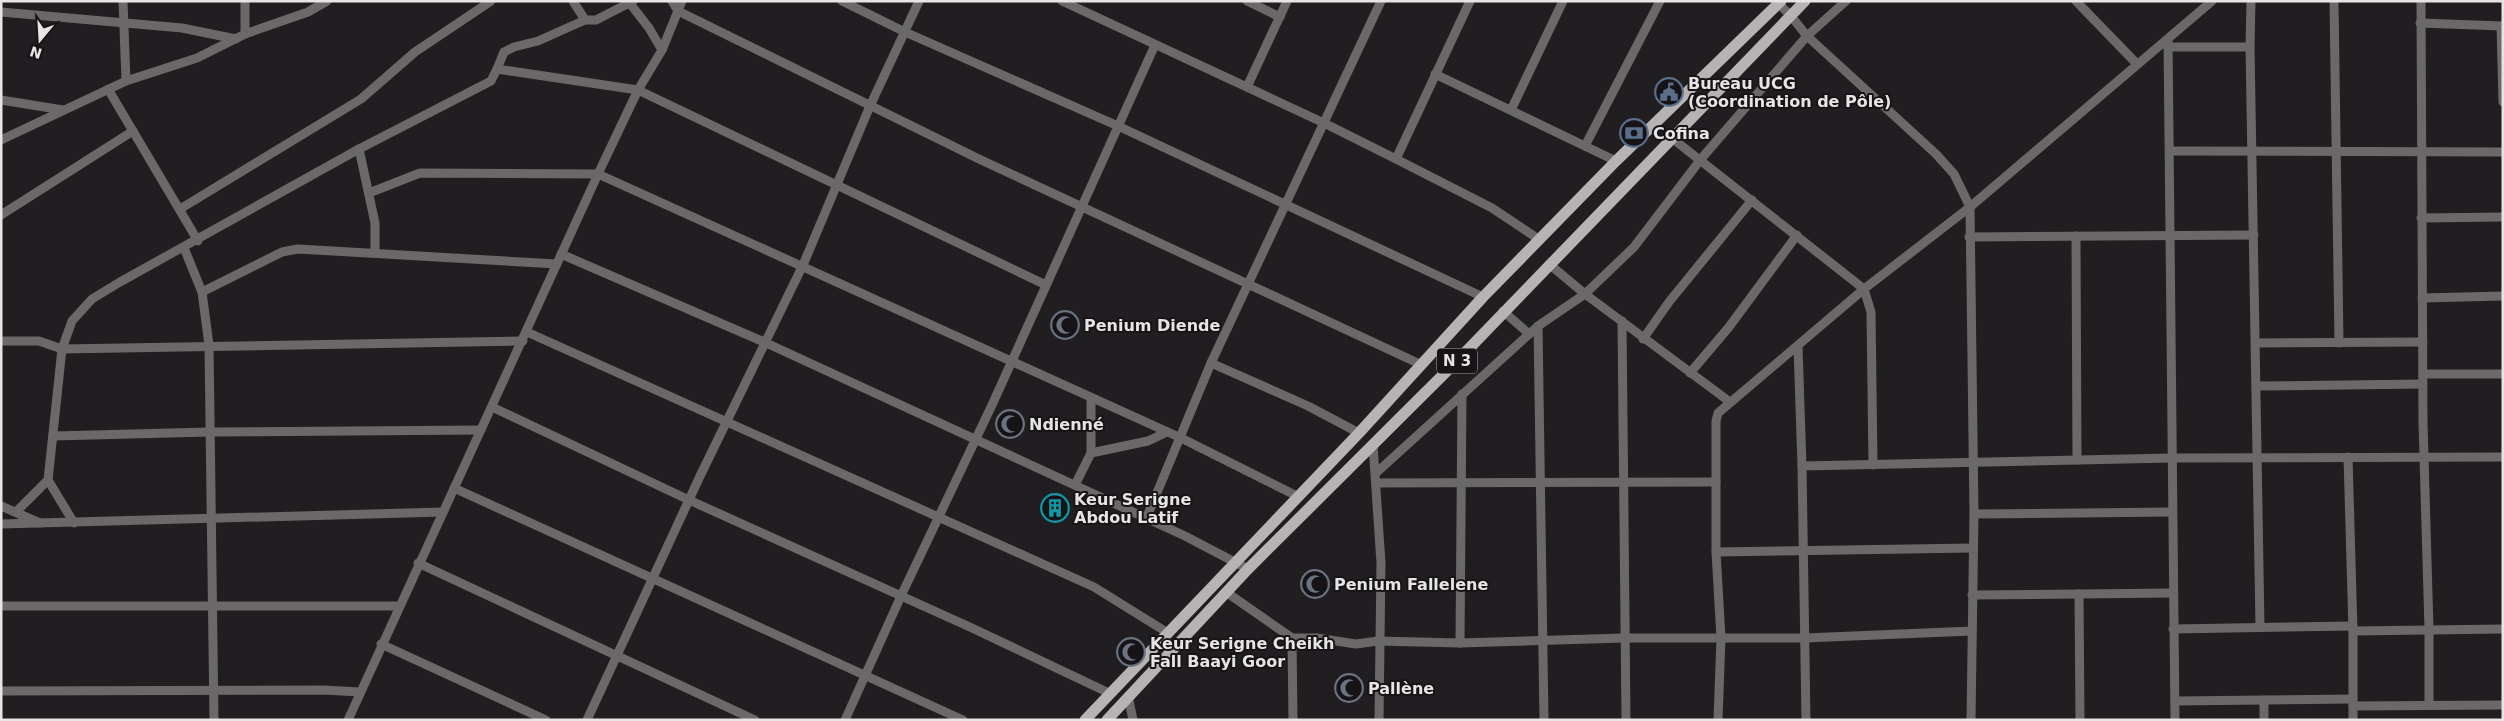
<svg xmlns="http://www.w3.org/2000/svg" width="2504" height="721" font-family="'DejaVu Sans',sans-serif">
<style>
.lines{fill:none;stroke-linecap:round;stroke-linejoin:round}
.minor{stroke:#6a6868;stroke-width:9}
.major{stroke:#b7b3b3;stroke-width:11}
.labels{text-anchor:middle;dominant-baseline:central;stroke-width:4;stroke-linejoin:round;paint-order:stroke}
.shield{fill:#171417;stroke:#a8a6a7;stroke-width:1}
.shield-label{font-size:15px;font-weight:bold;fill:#e6e4e5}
.poi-label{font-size:16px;font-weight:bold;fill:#e6e4e5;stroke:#171417;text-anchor:start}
</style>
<rect width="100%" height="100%" fill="#201e20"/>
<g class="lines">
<!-- minor -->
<g class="minor">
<polyline points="123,1 126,81"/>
<polyline points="573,1 585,20"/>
<polyline points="628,1 649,28 662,50"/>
<polyline points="672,1 678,11 979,159 1422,365"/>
<polyline points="842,1 905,32 1118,126 1483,297"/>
<polyline points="1062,1 1324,123 1396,159 1492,208 1540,240"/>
<polyline points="1247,1 1280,17"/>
<polyline points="1776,1 1791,16 1807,36 1936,154 1954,174 1970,207 1974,514 1971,720"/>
<polyline points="2076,1 2137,64"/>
<polyline points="2251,1 2250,47 2260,627"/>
<polyline points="2334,1 2339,343"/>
<polyline points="2421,1 2423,423 2429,629 2429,705"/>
<polyline points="1,12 182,28 236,39"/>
<polyline points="2420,23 2503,26"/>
<polyline points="2501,26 2503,102"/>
<polyline points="245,34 245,1"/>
<polyline points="2168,39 2175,720"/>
<polyline points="2168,47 2250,47"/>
<polyline points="497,69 504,52 514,47 538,41 585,20 596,20 633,1"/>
<polyline points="1435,74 1616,161"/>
<polyline points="1247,87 1287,1"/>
<polyline points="108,89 198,241"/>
<polyline points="1,100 63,110"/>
<polyline points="1511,110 1563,1"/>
<polyline points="1673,139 1864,289 1871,312 1873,465"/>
<polyline points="1,140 126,81 197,58 245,34 308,12 327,1"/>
<polyline points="1585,146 1660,1"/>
<polyline points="359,149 375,223 375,252"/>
<polyline points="2170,151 2503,152"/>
<polyline points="1396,159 1470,1"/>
<polyline points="369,193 420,173 598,174 1181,438 1297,496"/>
<polyline points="180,209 361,99 415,52 491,1"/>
<polyline points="1,215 133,131"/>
<polyline points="2421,218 2503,217"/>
<polyline points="2076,236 2077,460"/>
<polyline points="1969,237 2254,235"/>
<polyline points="184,248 202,292 209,345 214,720"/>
<polyline points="561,254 764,342 1185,536 1248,569"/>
<polyline points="1549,264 1585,294 1730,402"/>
<polyline points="202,292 282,252 298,249 557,264"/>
<polyline points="2422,298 2503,296"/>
<polyline points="1503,311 1529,334"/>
<polyline points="1622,321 1626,720"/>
<polyline points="1538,326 1544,720"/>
<polyline points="527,332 1094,587 1168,633"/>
<polyline points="1643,339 1669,302 1752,200"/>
<polyline points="1,341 39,341 62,349 523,341"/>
<polyline points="2256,343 2423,342"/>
<polyline points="1798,347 1802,466 1806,720"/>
<polyline points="1211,363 1308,406 1359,433"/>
<polyline points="1690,373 1729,327 1797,235"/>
<polyline points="2423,374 2503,374"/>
<polyline points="2257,386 2423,384"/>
<polyline points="492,407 689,500 972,628 1109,693"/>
<polyline points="53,436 210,432 481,430"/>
<polyline points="1373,445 1381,563 1379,720"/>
<polyline points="1091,453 1148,441 1167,432"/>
<polyline points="2348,457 2353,631 2353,720"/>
<polyline points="1802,466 2171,458 2503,457"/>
<polyline points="1376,473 1538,326 1585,294 1634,247 1701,159 1807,36 1846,1"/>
<polyline points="48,480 74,523"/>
<polyline points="1377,483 1716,482"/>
<polyline points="1075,485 1091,453 1091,399"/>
<polyline points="454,488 963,720"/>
<polyline points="1,506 40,523"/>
<polyline points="16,512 48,480 62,349 72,321 92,299 120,282 359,149 491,81 497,69 638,90 1046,285"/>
<polyline points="1974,514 2172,512"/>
<polyline points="1146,519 1211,363 1381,1"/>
<polyline points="1,524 443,512"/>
<polyline points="1716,552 1973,548"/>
<polyline points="418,563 755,720"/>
<polyline points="1226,592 1292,638 1317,638 1356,644 1378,641 1460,643 1624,638 1805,638 1972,631"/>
<polyline points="2079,594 2080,720"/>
<polyline points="1972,595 2172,593"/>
<polyline points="1,606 399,606"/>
<polyline points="2173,629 2353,626"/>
<polyline points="2353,631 2503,629"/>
<polyline points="1292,638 1293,720"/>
<polyline points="1460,643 1462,394"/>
<polyline points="381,644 546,720"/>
<polyline points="1,691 324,690 360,692"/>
<polyline points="1128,696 1133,720"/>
<polyline points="2175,701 2353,699"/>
<polyline points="2353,706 2503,705"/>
<polyline points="348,720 598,174 638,90 662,50 682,1"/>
<polyline points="587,720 701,474 803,265 870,106 919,1"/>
<polyline points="845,720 901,596 992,405 1155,45"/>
<polyline points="1718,720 1721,638 1716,552 1716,421 1718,413 1864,289 1970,207 2212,1"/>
<polyline points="2264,720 2264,700"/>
</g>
<!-- major -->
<g class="major">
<polyline points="1085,720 1359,433 1483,297 1616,161 1781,1"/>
<polyline points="1107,720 1248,569 1457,361 1805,1"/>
</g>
</g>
<!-- icons -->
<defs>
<symbol id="civic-ring" viewBox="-11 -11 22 22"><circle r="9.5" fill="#171417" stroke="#5c6f8a" stroke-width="1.5"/><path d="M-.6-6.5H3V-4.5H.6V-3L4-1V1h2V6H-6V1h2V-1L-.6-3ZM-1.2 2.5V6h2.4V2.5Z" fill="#5c6f8a"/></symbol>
<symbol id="bank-ring" viewBox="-11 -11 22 22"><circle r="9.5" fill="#171417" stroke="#5c6f8a" stroke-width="1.5"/><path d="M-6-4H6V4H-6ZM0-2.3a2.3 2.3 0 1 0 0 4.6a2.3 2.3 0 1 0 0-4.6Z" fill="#5c6f8a"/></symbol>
<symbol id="mosque-ring" viewBox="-11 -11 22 22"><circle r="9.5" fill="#171417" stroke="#6b7280" stroke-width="1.5"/><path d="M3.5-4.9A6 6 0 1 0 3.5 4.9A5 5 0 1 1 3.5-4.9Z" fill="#6b7280"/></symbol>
<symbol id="building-ring" viewBox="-11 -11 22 22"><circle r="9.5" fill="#171417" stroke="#0f9aa8" stroke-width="1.5"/><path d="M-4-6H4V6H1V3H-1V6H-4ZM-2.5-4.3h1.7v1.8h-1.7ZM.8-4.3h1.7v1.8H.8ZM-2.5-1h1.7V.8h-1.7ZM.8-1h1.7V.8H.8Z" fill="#0f9aa8"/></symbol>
</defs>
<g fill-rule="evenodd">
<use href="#civic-ring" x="1653" y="76" width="32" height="32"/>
<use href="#bank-ring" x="1618" y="117" width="32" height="32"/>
<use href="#mosque-ring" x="1049" y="309" width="32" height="32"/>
<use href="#mosque-ring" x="994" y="408" width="32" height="32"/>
<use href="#building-ring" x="1039" y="492" width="32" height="32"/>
<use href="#mosque-ring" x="1299" y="568" width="32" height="32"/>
<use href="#mosque-ring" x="1115" y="636" width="32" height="32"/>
<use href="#mosque-ring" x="1333" y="672" width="32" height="32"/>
</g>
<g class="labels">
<!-- shield labels -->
<rect class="shield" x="1437" y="348.5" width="40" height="25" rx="4"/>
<g class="shield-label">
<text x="1457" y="361">N 3</text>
</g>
<!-- poi labels -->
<g class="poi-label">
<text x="1688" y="83">Bureau UCG<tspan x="1688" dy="18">(Coordination de Pôle)</tspan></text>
<text x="1653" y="133">Cofina</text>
<text x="1084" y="325">Penium Diende</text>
<text x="1029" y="424">Ndienné</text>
<text x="1074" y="499">Keur Serigne<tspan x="1074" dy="18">Abdou Latif</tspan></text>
<text x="1334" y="584">Penium Fallelene</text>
<text x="1150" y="643">Keur Serigne Cheikh<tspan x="1150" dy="18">Fall Baayi Goor</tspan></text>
<text x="1368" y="688">Pallène</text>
</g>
</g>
<!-- border -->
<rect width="2504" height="721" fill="none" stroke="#e6e4e5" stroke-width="5"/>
<!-- north arrow -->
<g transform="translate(40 40) rotate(198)" stroke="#171417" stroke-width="4" paint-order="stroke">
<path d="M0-4L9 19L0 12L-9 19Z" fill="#e6e4e5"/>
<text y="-8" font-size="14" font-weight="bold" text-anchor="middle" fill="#e6e4e5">N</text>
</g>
</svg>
